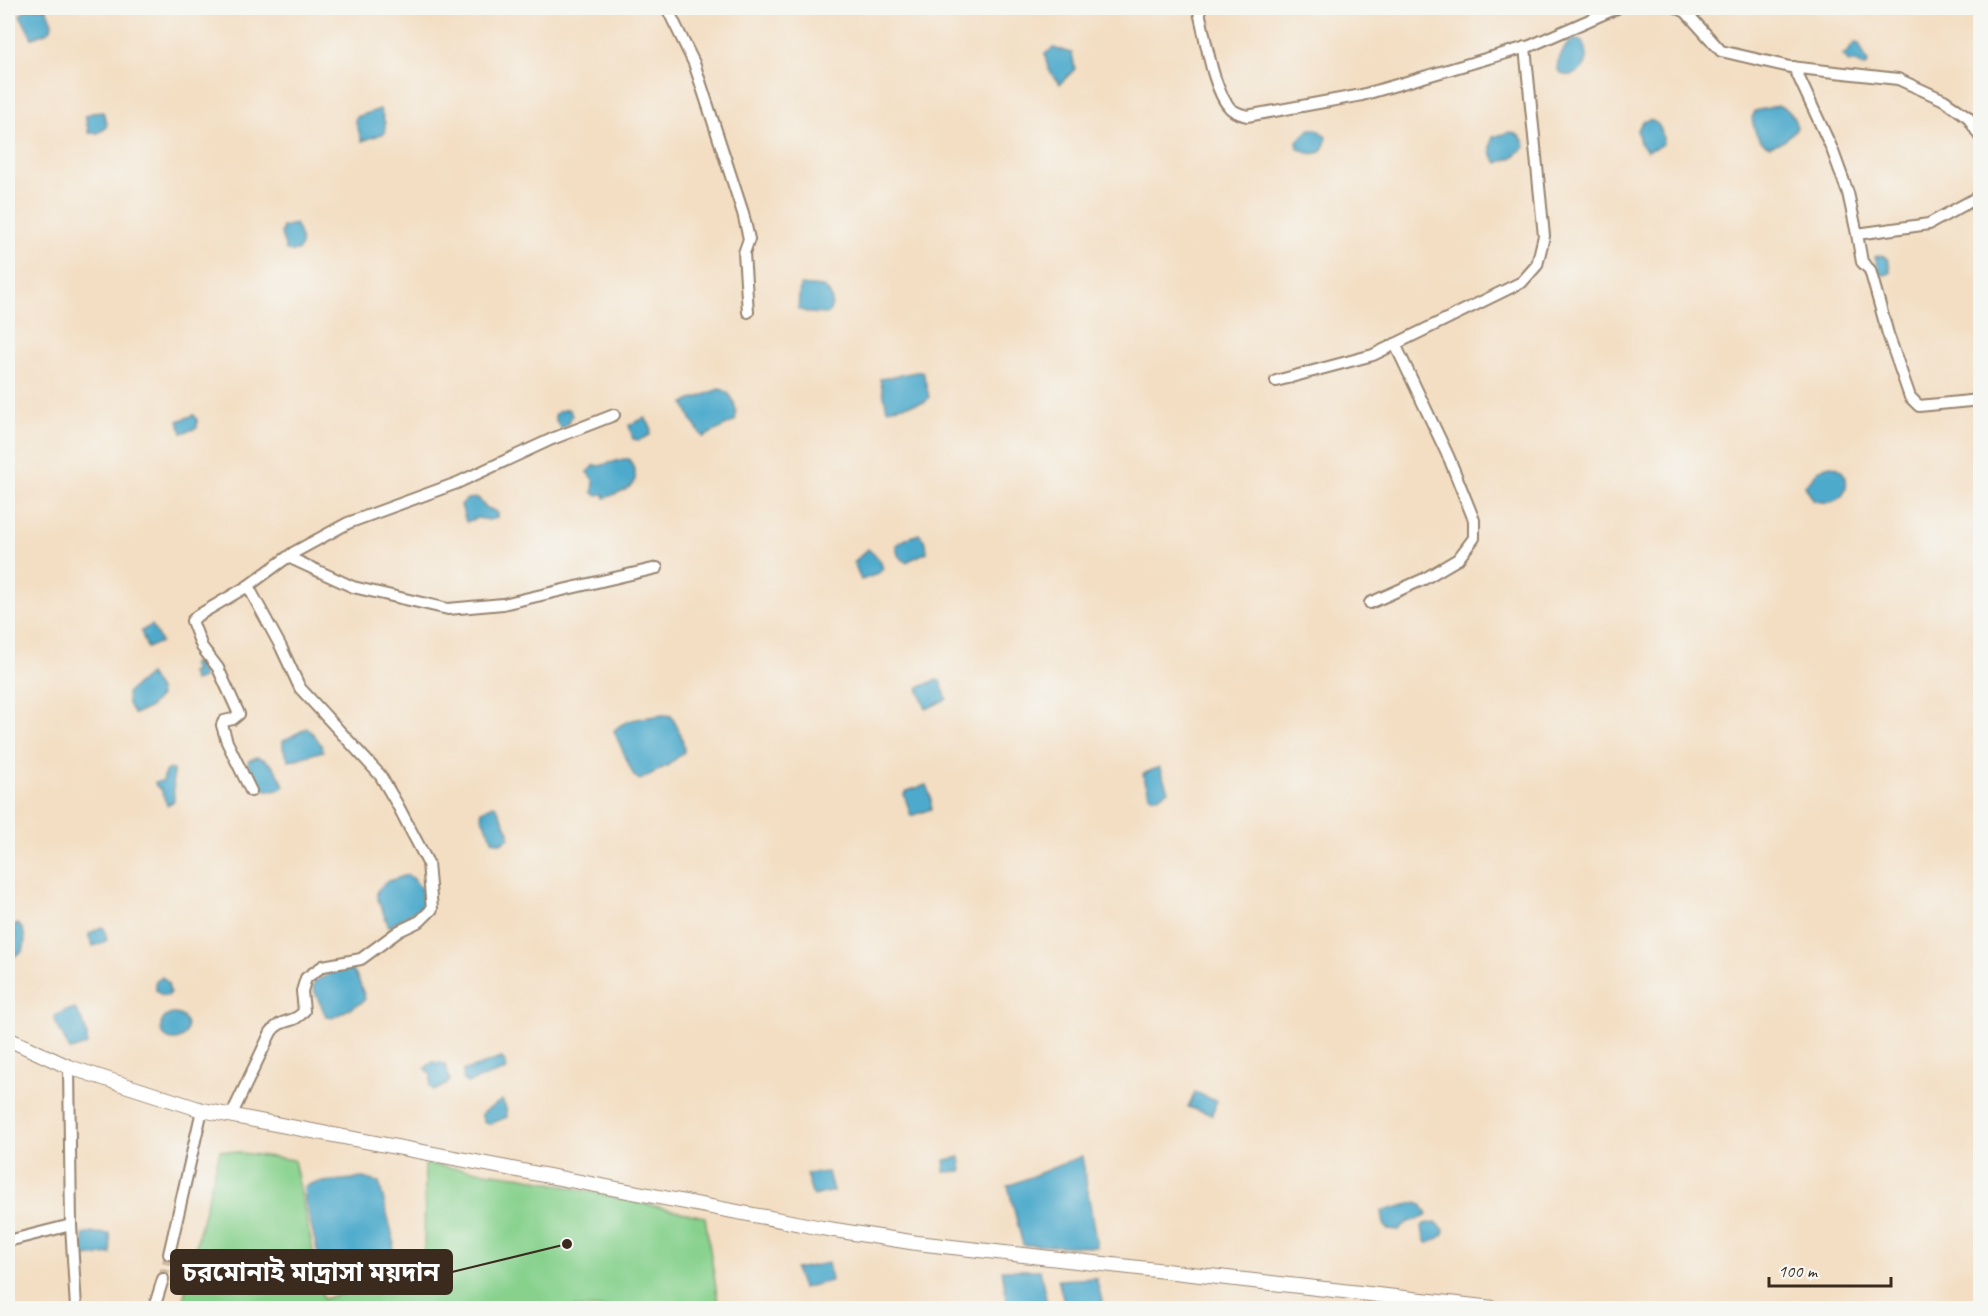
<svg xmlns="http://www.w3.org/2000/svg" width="1988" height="1316" font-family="Caveat,'Noto Sans Bengali',sans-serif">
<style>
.green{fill:#87d18d;stroke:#617e56;stroke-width:1.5}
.water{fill:#4eaacc;stroke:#446a75;stroke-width:1.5}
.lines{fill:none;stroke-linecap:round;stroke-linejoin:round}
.minor-tunnel{stroke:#cebaa2;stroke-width:10;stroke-dasharray:10 5;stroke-linecap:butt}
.minor-casing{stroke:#978470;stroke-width:14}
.major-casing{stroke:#978470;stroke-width:16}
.minor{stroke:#fff;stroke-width:10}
.major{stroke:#fff;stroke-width:14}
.leader{fill:none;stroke:#3b2a1e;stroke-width:2}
.callout-dot{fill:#3b2a1e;stroke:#f6f6f2;stroke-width:2}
.callout{fill:#3b2a1e;stroke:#3b2a1e;stroke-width:2}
.callout-label{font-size:26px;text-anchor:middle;font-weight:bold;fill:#fff}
</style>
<rect width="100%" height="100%" fill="#f6f6f2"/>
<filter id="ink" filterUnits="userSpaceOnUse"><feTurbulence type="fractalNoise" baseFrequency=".0167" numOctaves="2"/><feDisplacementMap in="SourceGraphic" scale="12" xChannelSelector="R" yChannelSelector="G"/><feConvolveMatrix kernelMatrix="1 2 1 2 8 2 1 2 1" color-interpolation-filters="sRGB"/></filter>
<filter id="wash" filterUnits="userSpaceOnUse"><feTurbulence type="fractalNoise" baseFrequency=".008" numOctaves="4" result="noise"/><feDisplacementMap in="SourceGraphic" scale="24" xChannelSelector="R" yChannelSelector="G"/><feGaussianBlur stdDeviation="1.35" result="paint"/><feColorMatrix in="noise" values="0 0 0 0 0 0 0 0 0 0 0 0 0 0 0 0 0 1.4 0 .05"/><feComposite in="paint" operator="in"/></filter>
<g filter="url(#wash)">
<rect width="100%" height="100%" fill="#f3dec3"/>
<!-- green -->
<polygon class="green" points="220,1150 294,1160 323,1299 424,1270 425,1164 523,1177 705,1217 719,1308 183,1308 186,1284"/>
<!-- water -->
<g class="water">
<polygon points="28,8 46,8 52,23 51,29 46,33 32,38 20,15"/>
<path d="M1574 39 1583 42C1602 78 1545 87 1560 57 1564 49 1566 44 1574 39Z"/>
<polygon points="1855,43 1859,44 1868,63 1865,67 1861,66 1856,62 1849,62 1843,56"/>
<path d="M1053 48 1072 53 1075 69 1060 84C1050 74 1047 68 1045 54Z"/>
<path d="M1777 106C1790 108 1794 116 1797 128L1784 141 1770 146C1757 141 1754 131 1752 118L1755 111Z"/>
<polygon points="380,109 385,123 385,133 362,141 355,120 357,117"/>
<polygon points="103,112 107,123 106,128 98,133 89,133 85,116 92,113"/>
<path d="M1649 120C1661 122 1663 133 1663 143L1656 148 1647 151 1640 143 1637 130 1643 122Z"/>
<path d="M1310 129H1317L1326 137V141L1321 152C1312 155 1306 153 1298 148L1297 141Z"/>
<path d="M1510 132C1518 134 1523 137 1525 146L1515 156 1498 163C1490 156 1489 147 1493 137Z"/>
<path d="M295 224C302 236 307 257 286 250L281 233 283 227Z"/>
<path d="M1881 255C1888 256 1891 266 1890 273L1885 275 1880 274 1875 257Z"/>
<path d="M800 285 823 287C833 294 835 305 827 314L810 313 798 309Z"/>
<polygon points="916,372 923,372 929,397 925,402 887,409 880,379"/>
<path d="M719 389C733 391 738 409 735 421L703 437 693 423 684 403Z"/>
<polygon points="567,409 570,410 572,416 567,425 561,429 556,421 555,415 558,412"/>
<polygon points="194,415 197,419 197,428 182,433 178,421"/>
<polygon points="645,418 651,427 650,435 639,440 633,439 629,425"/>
<path d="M624 459H629C646 488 626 489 605 498L604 494 596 495 593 493 594 481 587 472 595 465 599 466Z"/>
<path d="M1826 466C1856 463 1854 513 1813 500L1805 486 1819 470Z"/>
<polygon points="478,498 485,507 497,512 497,518 489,520 477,518 466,522 461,505 467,499"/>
<polygon points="919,534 926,542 927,552 906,562 898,555 896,545 908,538"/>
<polygon points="868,549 880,560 883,569 877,574 861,580 854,562"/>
<polygon points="152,625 161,642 147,648 141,631"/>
<polygon points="203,659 209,664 210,669 202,674 203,678 194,681 191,673 195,671 192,664"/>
<polygon points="149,674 159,690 160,696 149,708 134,714 128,704 127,693"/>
<polygon points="936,680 940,681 947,699 926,709 918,688"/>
<path d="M664 715 671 716C678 728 684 738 684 752L668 765 640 780 634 776 614 731C623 718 650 717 664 715Z"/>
<path d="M307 728C314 734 321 741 323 751L289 761 283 748V741Z"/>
<path d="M257 757C271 760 279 773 284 786 267 801 248 778 248 761Z"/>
<polygon points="1159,767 1168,790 1158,797 1150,796 1143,774"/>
<polygon points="169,769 173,770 174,801 167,805 161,789 156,786 155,782 163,781 165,772"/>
<polygon points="926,785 931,798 931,809 911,816 904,794 907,791"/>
<polygon points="493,805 496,806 509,832 509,838 501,843 493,841 481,816 482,811"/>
<polygon points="407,875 413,878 428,898 423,906 389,927 377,897 377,891 386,882"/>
<path d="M18 924C26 931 26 941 23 951L15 956 8 954V927Z"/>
<polygon points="101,927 104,928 107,940 102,943 93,946 89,938 89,934"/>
<path d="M346 965C357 971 362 988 365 999L361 1003 332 1018 326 1016 313 988 314 982Z"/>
<polygon points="162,977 168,983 170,992 168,996 161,995 156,990 155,982"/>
<path d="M75 1009C82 1020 89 1032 87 1045L70 1050 54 1019 55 1016 66 1010Z"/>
<circle cx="174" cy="1027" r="13"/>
<polygon points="502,1058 505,1062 506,1070 467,1083 463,1079 463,1071"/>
<polygon points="432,1062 445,1064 450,1080 447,1084 434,1091 430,1086 431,1075 425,1068"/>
<polygon points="1195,1092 1216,1101 1213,1115 1188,1107"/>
<polygon points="502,1100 506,1108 507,1117 490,1124 485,1123 481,1114"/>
<polygon points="1082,1156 1097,1247 1023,1245 1008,1186"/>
<polygon points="960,1157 962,1171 944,1172 945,1160"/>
<polygon points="828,1172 833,1191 813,1196 806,1174"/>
<polygon points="363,1178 379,1182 394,1241 393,1249 388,1253 327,1269 321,1265 305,1201 304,1187 313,1183"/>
<polygon points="1417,1202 1421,1204 1427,1215 1422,1218 1408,1222 1399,1230 1387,1229 1384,1224 1382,1211"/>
<path d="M1436 1222 1444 1230C1443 1238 1435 1241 1427 1243L1424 1239 1422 1227 1424 1224Z"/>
<polygon points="94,1233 110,1234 111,1254 83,1257 83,1234"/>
<polygon points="828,1263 831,1281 802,1288 795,1269"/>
<polygon points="1002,1270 1040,1270 1048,1308 1008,1308"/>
<polygon points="1096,1278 1104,1308 1066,1308 1058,1280"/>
</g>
</g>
<g filter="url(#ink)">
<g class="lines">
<!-- minor-tunnel -->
<polyline class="minor-tunnel" points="163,1279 169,1254"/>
<defs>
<g id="minor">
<polyline points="667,8 694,63 743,213 749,239 744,253 748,312"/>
<path d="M1198 8C1205 33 1212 89 1230 108 1235 113 1240 114 1247 116L1362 95 1530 46 1617 8"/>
<polyline points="1678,8 1686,12 1721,51 1790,67 1898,79 1944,100 1968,117 1980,137"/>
<polyline points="1794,67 1832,149 1848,193 1857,234"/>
<polyline points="1980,196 1929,224 1857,234 1862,262 1870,270 1888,334 1910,397 1919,406 1980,400"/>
<polyline points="1276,381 1373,355 1522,282 1537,265 1544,236 1525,47"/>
<polyline points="288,557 353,587 448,609 503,604 657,568"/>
<polyline points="1370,603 1424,579 1458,559 1474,538 1474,520 1449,458 1395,344"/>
<polyline points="251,791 227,742 222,725 224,721 233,719 239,714 218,668 202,647 192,621 197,616 248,586 293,553 348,523 457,483 552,439 614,415"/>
<path d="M231 1116 271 1032C282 1017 293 1025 304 1011L302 991 306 978 323 966 361 959 399 931 420 921 432 909 428 863 397 804 380 775 300 688 281 647 248 586"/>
<polyline points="71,1225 76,1308"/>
<polyline points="8,1241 71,1225 69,1067"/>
<polyline points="169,1254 202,1110"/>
<polyline points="154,1308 163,1279"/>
</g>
<polyline id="major" points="8,1039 69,1067 202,1110 822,1228 917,1243 1493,1308"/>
</defs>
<!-- minor casing -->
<use href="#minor" class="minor-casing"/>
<!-- major casing -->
<use href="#major" class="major-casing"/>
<!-- minor -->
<use href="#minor" class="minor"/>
<!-- major -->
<use href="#major" class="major"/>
</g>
</g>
<!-- callouts -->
<path class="leader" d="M567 1244L452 1272"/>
<circle class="callout-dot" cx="567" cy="1244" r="6"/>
<rect class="callout" x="171" y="1250" width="281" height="44" rx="6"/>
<g class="callout-label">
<text x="311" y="1281">চরমোনাই মাদ্রাসা ময়দান</text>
</g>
<!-- margin -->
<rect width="1988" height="1316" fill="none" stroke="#f6f6f2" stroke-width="30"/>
<!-- scale -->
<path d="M1769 1277v9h122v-9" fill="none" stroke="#3b2a1e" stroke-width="3"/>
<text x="1778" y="1277" font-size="18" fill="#3b2a1e" stroke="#f6f6f2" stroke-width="4.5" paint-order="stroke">100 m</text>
</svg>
